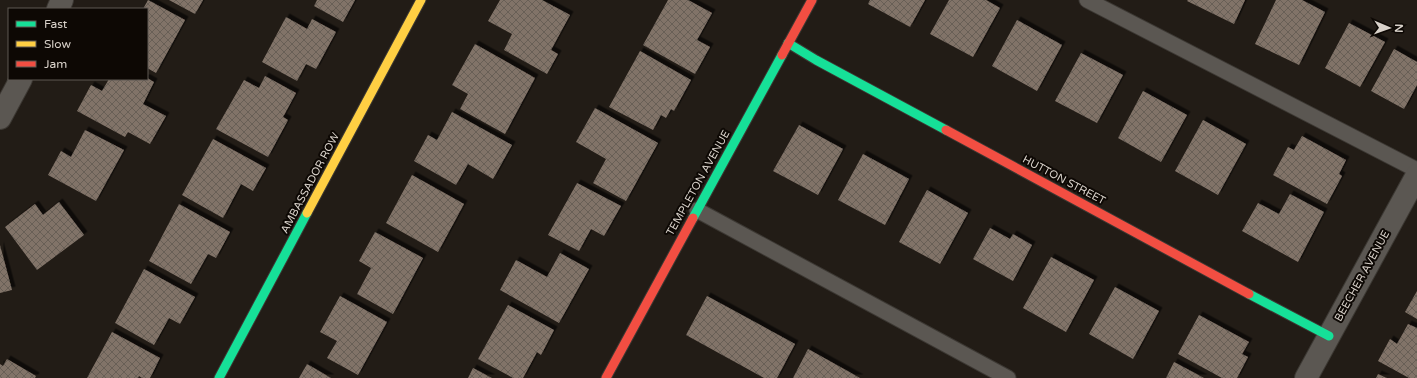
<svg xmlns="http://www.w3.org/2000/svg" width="1417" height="378" font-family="'Varela Round',sans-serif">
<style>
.building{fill:url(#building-cross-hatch);filter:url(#shadow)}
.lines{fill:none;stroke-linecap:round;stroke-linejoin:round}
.lane-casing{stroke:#3c3833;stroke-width:17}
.street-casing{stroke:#3c3833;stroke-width:24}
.fast-casing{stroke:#3c3833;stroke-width:11}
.slow-casing{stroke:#3c3833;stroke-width:11}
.jam-casing{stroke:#3c3833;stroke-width:11}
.lane{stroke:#5b5752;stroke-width:15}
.street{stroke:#5b5752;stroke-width:22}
.fast{stroke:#16e098;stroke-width:9}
.slow{stroke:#ffcf43;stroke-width:9}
.jam{stroke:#f24e42;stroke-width:9}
.labels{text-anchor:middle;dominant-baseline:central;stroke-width:4;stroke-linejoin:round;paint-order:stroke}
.street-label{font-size:11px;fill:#d9d2ca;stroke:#0d0804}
</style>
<defs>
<pattern id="building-cross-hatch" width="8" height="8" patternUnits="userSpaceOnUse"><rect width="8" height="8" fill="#817368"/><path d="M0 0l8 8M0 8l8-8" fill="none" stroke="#675e57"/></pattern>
<filter id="shadow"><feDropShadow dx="3.5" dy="-3.5" stdDeviation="0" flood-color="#0009"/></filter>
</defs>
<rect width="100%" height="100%" fill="#221c16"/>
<!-- building -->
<g class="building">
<polygon points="148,0 185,20 156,73 147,68 147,9 143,9"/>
<polygon points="169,0 203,0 195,14"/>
<polygon points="317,0 355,0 343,22 314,6"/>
<polygon points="500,0 542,0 570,15 551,50 558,54 547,74 504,50 512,34 488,21"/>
<polygon points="668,0 688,0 712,13 697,40 710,47 695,74 643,45"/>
<polygon points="870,0 925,0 910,27 868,4"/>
<polygon points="949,0 986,0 1000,8 973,57 930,34"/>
<polygon points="1188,0 1245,0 1234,24 1187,1"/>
<polygon points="1276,0 1302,0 1325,12 1299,65 1255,44"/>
<polygon points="286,17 307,29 312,19 336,32 316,69 306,64 297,81 262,62"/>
<polygon points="1017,20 1062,45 1037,91 992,66"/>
<polygon points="1349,23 1385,42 1360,87 1325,68"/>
<polygon points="475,44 535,78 505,134 460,109 468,94 452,85"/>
<polygon points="1394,49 1417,62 1417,85 1404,109 1371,91"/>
<polygon points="640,51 691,80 674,111 671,109 666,118 661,115 653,130 609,107"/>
<polygon points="1081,53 1123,75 1097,123 1055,101"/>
<polygon points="265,76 296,93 283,117 288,120 268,157 216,129 244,80 259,88"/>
<polygon points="147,78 154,82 143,104 166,116 150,144 128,132 125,137 77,111 91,85 102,91 109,79"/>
<polygon points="1143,91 1187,115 1161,162 1118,138"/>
<polygon points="595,108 658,143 626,201 593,183 606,159 576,142"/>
<polygon points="452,112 512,145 493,179 468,164 456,185 414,161 428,135 437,140"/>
<polygon points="1203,120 1246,144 1218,195 1175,171"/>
<polygon points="799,125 843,149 818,195 773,171"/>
<polygon points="85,130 124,150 96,201 48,175 61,151 71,157"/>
<polygon points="1302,136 1346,160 1339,174 1342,176 1327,204 1273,175 1288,147 1294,150"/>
<polygon points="213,139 266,168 253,191 241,184 223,218 182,195"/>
<polygon points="863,154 909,179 885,225 838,200"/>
<polygon points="412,175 464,204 438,252 386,223"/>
<polygon points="577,183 621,206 604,236 591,229 579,251 548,235"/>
<polygon points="927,190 968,213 940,264 899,242"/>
<polygon points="1290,194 1324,212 1298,262 1242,231 1258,203 1279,214"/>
<polygon points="59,202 84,235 37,270 5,227 35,204 43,215"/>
<polygon points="179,204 230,232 216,258 208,254 191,284 149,261"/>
<polygon points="990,228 1010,239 1013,234 1032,245 1013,281 973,259"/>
<polygon points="375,232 423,258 393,314 357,294 371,268 359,261"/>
<polygon points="0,245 12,290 0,293"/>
<polygon points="560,253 589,269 559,323 500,290 516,260 547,277"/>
<polygon points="1051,257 1094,280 1066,332 1023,308"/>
<polygon points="144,269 195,297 180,324 169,318 154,345 115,323"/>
<polygon points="1115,287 1159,311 1133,359 1089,334"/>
<polygon points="1417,291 1417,319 1405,312"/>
<polygon points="340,296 387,322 358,375 327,358 337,341 320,332"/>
<polygon points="707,296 795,344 777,378 764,378 686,335"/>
<polygon points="508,305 554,330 541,355 537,352 523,378 513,378 478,359"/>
<polygon points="1199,315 1249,342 1242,354 1248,357 1237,378 1222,378 1178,354"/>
<polygon points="1408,324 1417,328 1417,378 1409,378 1378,361 1390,339 1397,344"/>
<polygon points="112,332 160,358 150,378 142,378 139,376 138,378 87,378"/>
<polygon points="808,349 826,359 860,378 793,378"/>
<polygon points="7,359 36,376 35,378 0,378 0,364 3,366"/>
<polygon points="1174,362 1204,378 1166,378"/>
<polygon points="307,364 331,378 299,378"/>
<polygon points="473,368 488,376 492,378 468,378"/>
<polygon points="1378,374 1387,378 1376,378"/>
</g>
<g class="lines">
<defs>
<g id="lane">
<polyline points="1087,0 1417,170"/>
<polyline points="697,210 1008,378"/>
</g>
<g id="street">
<polyline points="58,9 62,0"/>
<polyline points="0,118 21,79"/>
<polyline points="1306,378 1417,175"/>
</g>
<g id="fast">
<polyline points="788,43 816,60 946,130"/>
<polyline points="693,218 782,55"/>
<polyline points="1249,294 1329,336"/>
<polyline points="219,378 307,213"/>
</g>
<polyline id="slow" points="307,213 421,0"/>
<g id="jam">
<polyline points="782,55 812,0"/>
<polyline points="946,130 1249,294"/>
<polyline points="606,378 693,218"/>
</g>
</defs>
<!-- lane casing -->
<use href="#lane" class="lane-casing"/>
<!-- street casing -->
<use href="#street" class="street-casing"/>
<!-- fast casing -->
<use href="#fast" class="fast-casing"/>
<!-- slow casing -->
<use href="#slow" class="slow-casing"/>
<!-- jam casing -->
<use href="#jam" class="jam-casing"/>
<!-- lane -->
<use href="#lane" class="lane"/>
<!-- street -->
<use href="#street" class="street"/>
<!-- fast -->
<use href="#fast" class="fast"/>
<!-- slow -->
<use href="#slow" class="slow"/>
<!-- jam -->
<use href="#jam" class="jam"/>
</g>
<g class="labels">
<!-- street labels -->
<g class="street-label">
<text transform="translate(1064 180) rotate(28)">HUTTON STREET</text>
<text transform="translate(310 183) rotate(-62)">AMBASSADOR ROW</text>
<text transform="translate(698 183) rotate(-61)">TEMPLETON AVENUE</text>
<text transform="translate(1362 276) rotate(-61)">BEECHER AVENUE</text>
</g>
</g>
<!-- legend -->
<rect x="8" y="8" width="140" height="72" fill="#0d0804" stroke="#5f5953"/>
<rect x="16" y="21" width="20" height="6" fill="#16e098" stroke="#5f5953"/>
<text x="44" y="28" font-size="12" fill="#d9d2ca">Fast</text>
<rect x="16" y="41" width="20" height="6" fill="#ffcf43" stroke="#5f5953"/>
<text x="44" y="48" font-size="12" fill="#d9d2ca">Slow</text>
<rect x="16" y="61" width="20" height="6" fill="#f24e42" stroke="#5f5953"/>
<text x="44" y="68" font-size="12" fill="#d9d2ca">Jam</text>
<!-- north arrow -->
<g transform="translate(1389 28) rotate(92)" stroke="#0d0804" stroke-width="3" paint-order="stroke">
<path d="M0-3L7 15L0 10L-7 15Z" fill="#d9d2ca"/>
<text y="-6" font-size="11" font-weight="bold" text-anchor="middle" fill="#d9d2ca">N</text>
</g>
</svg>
